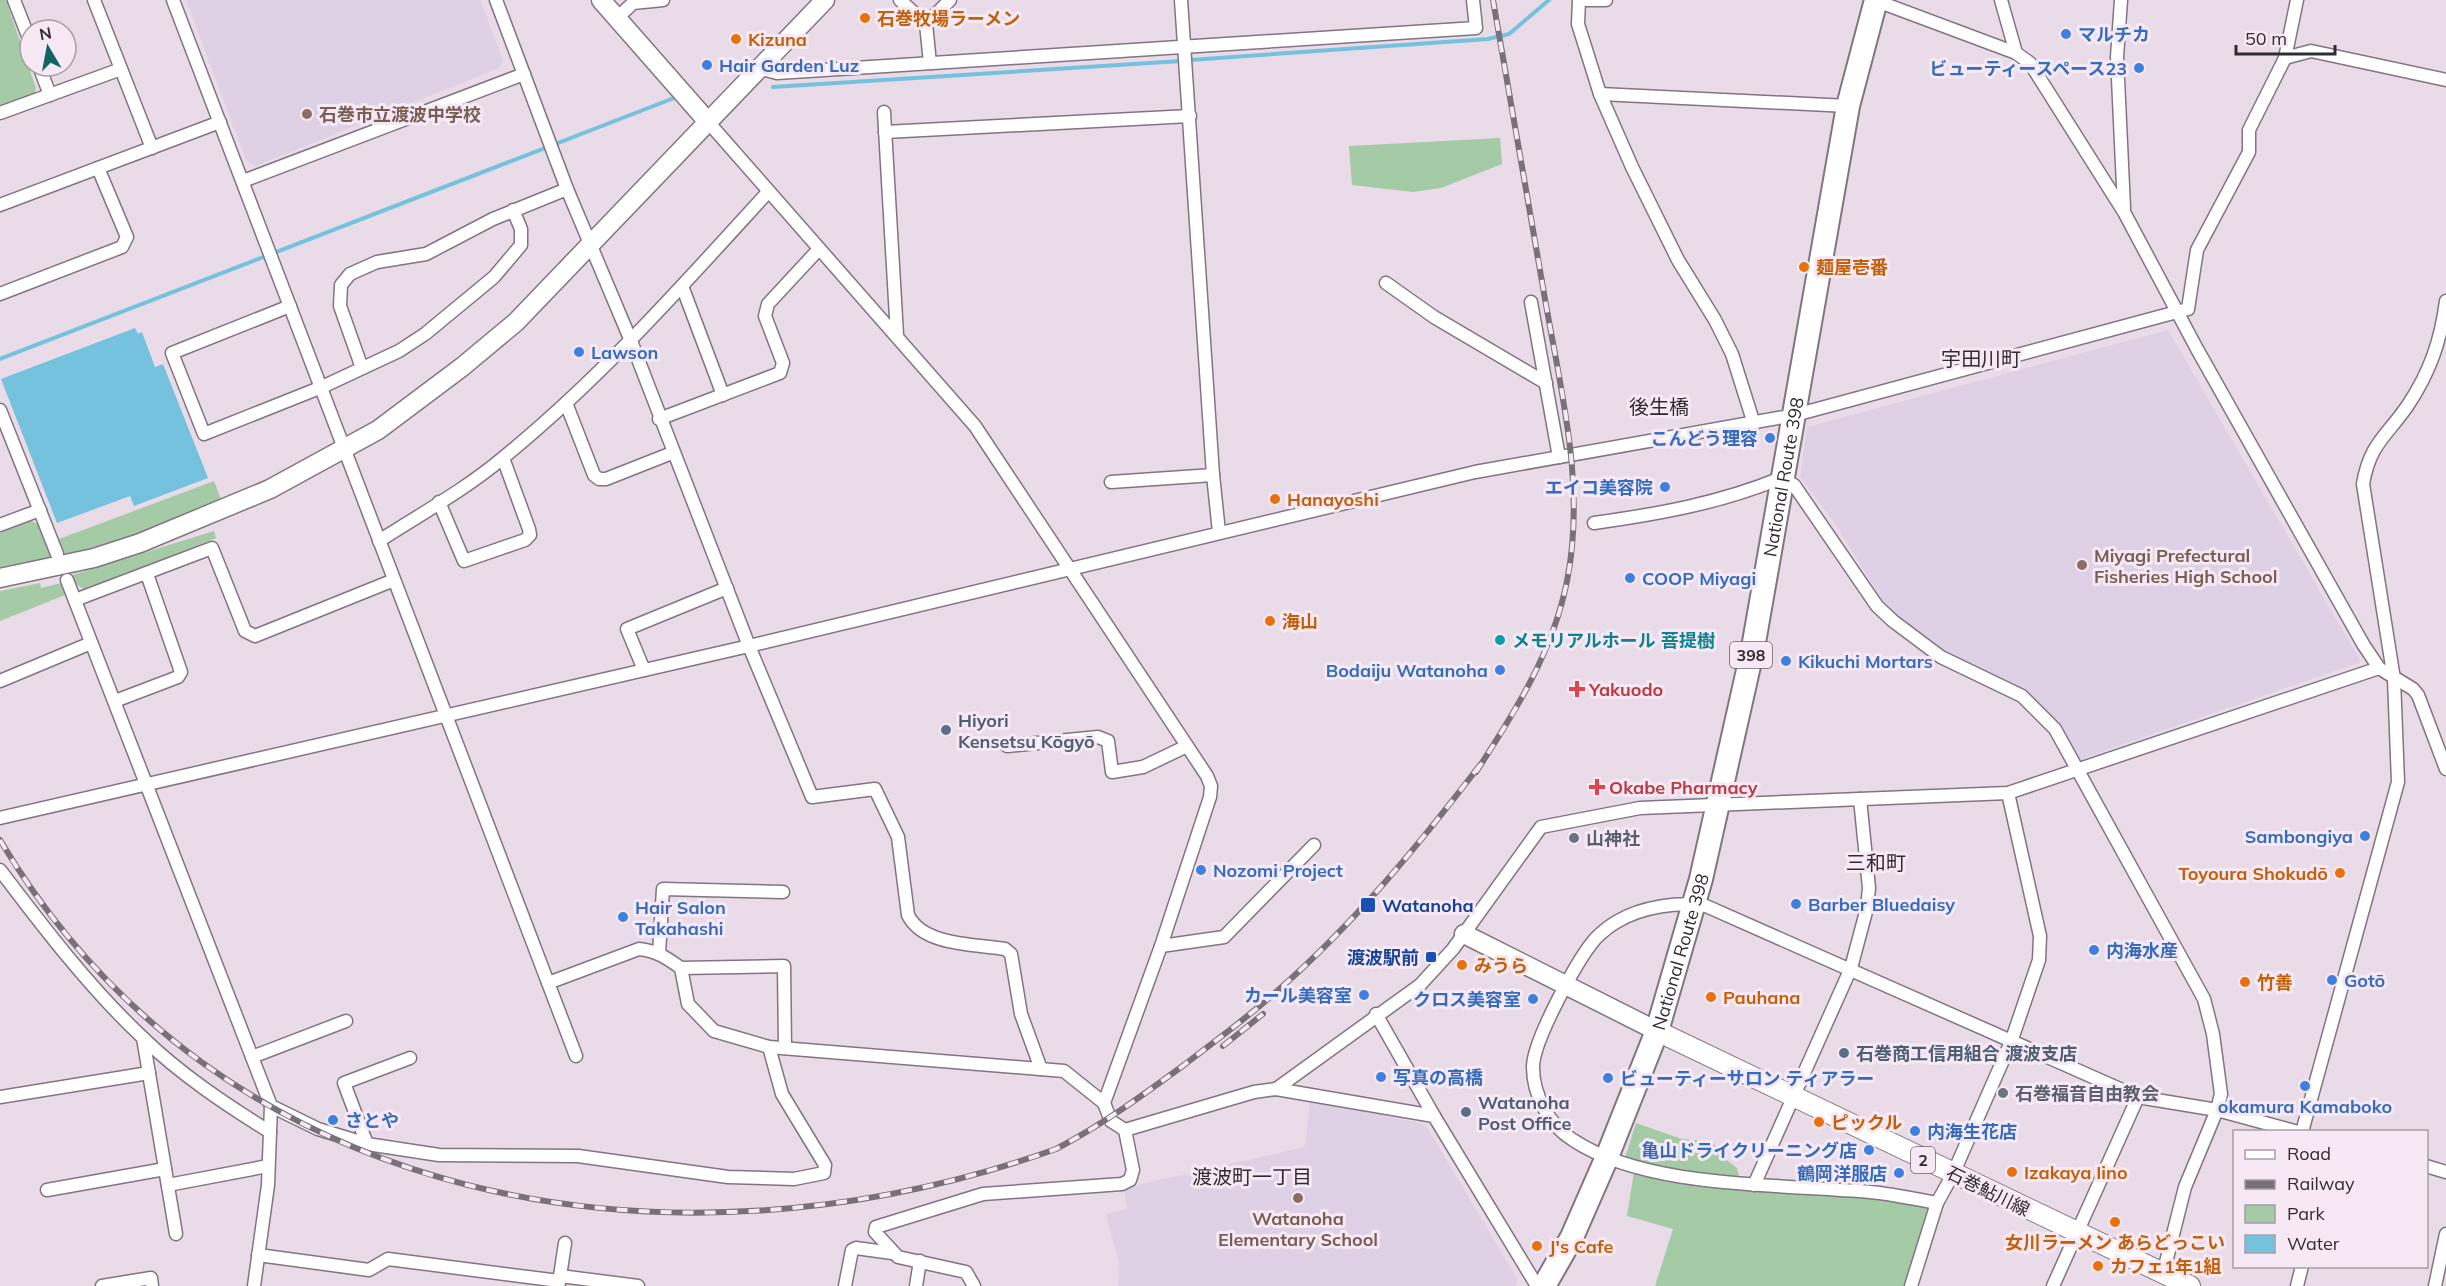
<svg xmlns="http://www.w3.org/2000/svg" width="2446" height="1286" font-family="Mulish,'Noto Sans JP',sans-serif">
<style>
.education{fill:#ded1e5}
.green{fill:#a4cba6}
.water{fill:#74c2de}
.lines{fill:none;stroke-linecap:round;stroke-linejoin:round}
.stream{stroke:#74c2de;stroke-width:4}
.street-casing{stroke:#817580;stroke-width:15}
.secondary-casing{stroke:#817580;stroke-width:21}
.primary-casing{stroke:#817580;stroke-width:22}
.highway-casing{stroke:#817580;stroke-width:26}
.street{stroke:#fff;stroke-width:12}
.secondary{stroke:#fff;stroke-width:18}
.primary{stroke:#fff;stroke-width:20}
.highway{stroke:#fff;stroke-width:22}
.rail-casing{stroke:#797179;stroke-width:6}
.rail{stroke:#f6e9f5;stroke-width:4;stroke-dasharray:11;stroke-linecap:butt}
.food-dot{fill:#e8710a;stroke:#f6e9f5;stroke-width:2}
.shop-dot{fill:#3f7fe0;stroke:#f6e9f5;stroke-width:2}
.education-dot{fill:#8d6e63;stroke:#f6e9f5;stroke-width:2}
.culture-dot{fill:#0f9aa8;stroke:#f6e9f5;stroke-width:2}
.health-dot{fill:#e0444e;stroke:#f6e9f5;stroke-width:2}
.service-dot{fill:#5c6f8a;stroke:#f6e9f5;stroke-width:2}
.worship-dot{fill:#6b7280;stroke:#f6e9f5;stroke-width:2}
.transit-dot{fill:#1a4fb4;stroke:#f6e9f5;stroke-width:2}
.labels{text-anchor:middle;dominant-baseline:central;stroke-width:6;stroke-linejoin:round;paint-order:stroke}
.shield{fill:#f6e9f5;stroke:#6c656c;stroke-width:1.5}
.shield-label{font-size:16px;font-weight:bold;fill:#312c31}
.food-label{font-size:18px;font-weight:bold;fill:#c56008;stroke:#f6e9f5;text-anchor:start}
.shop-label{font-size:18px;font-weight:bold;fill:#366cbe;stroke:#f6e9f5;text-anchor:start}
.education-label{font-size:18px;font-weight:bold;fill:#785e54;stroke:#f6e9f5;text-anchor:start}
.street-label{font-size:18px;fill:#312c31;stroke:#f6e9f5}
.culture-label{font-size:18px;font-weight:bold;fill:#0d838f;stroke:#f6e9f5;text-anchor:start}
.health-label{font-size:18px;font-weight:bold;fill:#be3a42;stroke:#f6e9f5;text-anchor:start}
.service-label{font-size:18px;font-weight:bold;fill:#4e5e75;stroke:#f6e9f5;text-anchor:start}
.worship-label{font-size:18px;font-weight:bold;fill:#5b616d;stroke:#f6e9f5;text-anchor:start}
.transit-label{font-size:18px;font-weight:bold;fill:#164399;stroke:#f6e9f5;text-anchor:start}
.neighbourhood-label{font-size:20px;fill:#312c31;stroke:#f6e9f5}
</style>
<rect width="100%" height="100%" fill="#e9dce8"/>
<!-- education -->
<g class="education">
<polygon points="186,0 480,0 503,60 499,68 256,166 246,160"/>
<polygon points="2168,330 2361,662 2078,760 2059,722 2031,696 1953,658 1886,607 1835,523 1800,477 1807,427"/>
<polygon points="1310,1101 1425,1124 1518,1280 1515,1286 1118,1286 1119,1263 1106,1214 1127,1209 1124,1188 1305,1147"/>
</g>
<!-- green -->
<g class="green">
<polygon points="0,0 6,0 36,88 34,96 0,108"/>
<polygon points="1500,138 1502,164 1441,188 1413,192 1352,185 1349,146"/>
<polygon points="214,481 222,502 149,532 65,555 59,539"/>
<polygon points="31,521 40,525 54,559 0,570 0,533"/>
<polygon points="214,531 216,538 85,590 74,583 72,575"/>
<polygon points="40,583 41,588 61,583 65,595 0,621 0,591"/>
<polygon points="1636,1123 1682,1139 1709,1141 1724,1152 1728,1161 1737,1168 1740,1180 1640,1164 1625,1158"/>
<polygon points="1634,1172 1864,1196 1928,1206 1905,1286 1655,1286 1673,1229 1627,1216"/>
</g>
<!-- water -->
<polygon class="water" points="135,328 138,334 142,332 155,367 163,364 208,478 134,506 130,496 57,523 1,379"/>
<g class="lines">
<!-- stream -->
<g class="stream">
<polyline points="1190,60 1488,39 1509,34 1549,0"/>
<polyline points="773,87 1181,61"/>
<polyline points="0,359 674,98"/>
</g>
<defs>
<g id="street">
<polyline points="14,0 30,41"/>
<polyline points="94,0 152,148"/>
<polyline points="173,0 576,1056"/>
<path d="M496 0 567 189 631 341 749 646 812 797 875 789 898 837 908 915C923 946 975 944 1005 949L1011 954 1021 1014 1041 1069"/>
<polyline points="900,0 926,24 930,63"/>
<polyline points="1181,0 1213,475 1219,532"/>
<polyline points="1579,0 1578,24 1600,94 1632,167 1678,260 1715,320 1732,354 1754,424"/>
<polyline points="1586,0 1606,0"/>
<polyline points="1874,0 2016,53 2030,63 2124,212 2197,349 2363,644 2379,668 2413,689 2418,695 2446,769"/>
<polyline points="2001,0 2016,53"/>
<polyline points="2121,0 2117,57 2124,208"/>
<polyline points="617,18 633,3 663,0"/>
<polyline points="926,24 950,0"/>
<polyline points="2285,58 2311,51 2446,80"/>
<polyline points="39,66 50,95"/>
<polyline points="758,68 777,73 1476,28 1473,0"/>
<polyline points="1600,94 1848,106"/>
<polyline points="884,112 897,335"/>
<polyline points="0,113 121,69"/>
<polyline points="709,123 975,426 1207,776 1211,786 1210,797 1161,946 1104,1103 1111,1121 1125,1130 1254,1092 1276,1089 1434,1116"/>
<polyline points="885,132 1190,116"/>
<polyline points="243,181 524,74"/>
<polyline points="0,205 220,122"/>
<polyline points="1386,283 1434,317 1546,383"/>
<polyline points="682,286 723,395"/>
<polyline points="0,294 122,247 127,237 98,168"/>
<polyline points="1531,302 1559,457"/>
<polyline points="290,306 172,353 204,434 322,387 399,351 425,334 494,277 521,245 521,229 513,210"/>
<polyline points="362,368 340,306 341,285 350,274 377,262 426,254 493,219 567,189"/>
<polyline points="566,403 594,475 599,479 606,479 672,453"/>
<polyline points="0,410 57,554"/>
<polyline points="659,419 780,373 783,363 765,316 768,304 819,249"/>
<polyline points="1111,482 1213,475"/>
<polyline points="439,502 464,561 525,540 530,535 529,529 503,458"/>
<path d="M1594 523C1659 514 1720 503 1781 478L1794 485 1877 606 1893 621 1941 657 2022 696 2055 729 2204 999 2213 1034 2221 1094 2217 1110 2185 1187 2163 1274"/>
<polyline points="0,525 40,510"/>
<path d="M379 541C421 514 466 489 504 457 601 378 684 284 768 192"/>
<polyline points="67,580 271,1106 268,1185 254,1286"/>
<polyline points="75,600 212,548 245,631 255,636 394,580"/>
<polyline points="644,670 627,629 727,588"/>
<polyline points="0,681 91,643"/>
<polyline points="115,701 178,677 181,672 147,574"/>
<polyline points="1007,746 1098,737 1108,741 1112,772 1143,767 1187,746"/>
<polyline points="0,818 749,646 1475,472 1795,415 2188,309 2197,250 2249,152 2249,130 2285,58 2297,0"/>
<path d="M0 870C44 928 89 987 142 1037 180 1074 225 1104 270 1132"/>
<polyline points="1161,946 1224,937 1314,845"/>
<polyline points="659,953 663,889 783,892"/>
<polyline points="681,968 784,966 785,1048"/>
<path d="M548 983 639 949C657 951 667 958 681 968L688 1004 714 1031 769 1047 1064 1071 1104 1103"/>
<polyline points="1376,1014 1434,1116 1537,1286"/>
<polyline points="143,1038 176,1234"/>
<polyline points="252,1057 346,1021"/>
<polyline points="1276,1089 1420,985 1453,949 1541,827 1640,808 2008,793 2379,668"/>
<polyline points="0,1097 149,1073"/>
<polyline points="271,1106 318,1129 367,1144 439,1155 578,1156 728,1177 794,1179 824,1173 825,1165 782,1094 769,1047"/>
<path d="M2302 1132 2398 782 2394 679 2363 484C2370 443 2387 436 2408 405 2430 372 2441 340 2446 301"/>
<polyline points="367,1144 344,1083 410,1058"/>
<polyline points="2426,1166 2446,1172"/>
<polyline points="168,1185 268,1166"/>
<polyline points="1754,1185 1851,968 1867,908 1869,888 1860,799"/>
<polyline points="47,1190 165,1169"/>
<path d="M1937 1203C1915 1199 1892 1194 1870 1192 1782 1184 1647 1189 1573 1140 1549 1125 1533 1095 1533 1067 1533 1041 1578 958 1596 938 1602 932 1611 925 1618 921 1642 907 1679 901 1706 906L2138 1097 2217 1110 2298 1132"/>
<polyline points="258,1255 369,1270 388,1259 559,1281"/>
<polyline points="560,1276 638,1286"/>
<polyline points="559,1283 565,1243"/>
<polyline points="102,1286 151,1278 152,1286"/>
<polyline points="845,1286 852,1250 856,1248 892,1253"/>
<polyline points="916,1286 920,1261"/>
<polyline points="974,1286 966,1272 898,1257 875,1232 876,1227 983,1194 1122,1184 1130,1180 1133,1170 1125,1130"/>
<polyline points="1911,1286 1937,1203 1953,1174 2011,1042 2039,960 2040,936 2008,793"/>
<polyline points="2053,1286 2138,1097"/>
<polyline points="2297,1286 2302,1266"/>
<polyline points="2435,1286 2446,1234"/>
</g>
<g id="secondary">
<polyline points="601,0 709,123"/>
<polyline points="0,578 94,558 140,543 270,489 378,430 462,367 516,322 825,0"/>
<polyline points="1464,934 1657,1031"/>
</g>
<polyline id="primary" points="1657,1031 2190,1286"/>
<g id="highway">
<path id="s1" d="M1544 1286 1572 1237 1607 1157 1657 1031 1701 879 1753 648 1848 106 1876 0"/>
</g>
</defs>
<!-- street casing -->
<use href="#street" class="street-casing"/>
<!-- secondary casing -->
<use href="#secondary" class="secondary-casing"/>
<!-- primary casing -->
<use href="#primary" class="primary-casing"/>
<!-- highway casing -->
<use href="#highway" class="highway-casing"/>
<!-- street -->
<use href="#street" class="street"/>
<!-- secondary -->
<use href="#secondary" class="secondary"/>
<!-- primary -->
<use href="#primary" class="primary"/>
<!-- highway -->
<use href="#highway" class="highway"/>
<defs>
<g id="rail">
<path d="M1476 772C1515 712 1553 652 1567 581 1586 486 1561 392 1545 299 1528 199 1510 100 1493 0"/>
<path d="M0 840C220 1210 671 1286 1056 1149 1102 1125 1143 1095 1184 1065 1215 1041 1247 1018 1276 992 1353 925 1418 846 1480 765"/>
<polyline points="1223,1046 1263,1014"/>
</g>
</defs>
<!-- rail casing -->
<use href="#rail" class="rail-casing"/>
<!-- rail -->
<use href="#rail" class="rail"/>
</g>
<!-- markers -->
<g class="food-dot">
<circle cx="865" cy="18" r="6"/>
<circle cx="736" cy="39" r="6"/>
<circle cx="1804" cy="267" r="6"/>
<circle cx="1275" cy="499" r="6"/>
<circle cx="1270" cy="621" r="6"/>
<circle cx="2340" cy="873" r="6"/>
<circle cx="1462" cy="965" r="6"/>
<circle cx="2245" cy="982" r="6"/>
<circle cx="1711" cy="997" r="6"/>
<circle cx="1819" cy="1122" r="6"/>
<circle cx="2012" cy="1172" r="6"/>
<circle cx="2115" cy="1222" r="6"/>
<circle cx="1537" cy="1246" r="6"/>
<circle cx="2098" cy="1266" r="6"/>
</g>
<g class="shop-dot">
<circle cx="2066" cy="34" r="6"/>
<circle cx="707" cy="65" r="6"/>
<circle cx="2139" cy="68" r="6"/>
<circle cx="579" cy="352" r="6"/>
<circle cx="1770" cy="438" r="6"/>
<circle cx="1665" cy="487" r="6"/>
<circle cx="1630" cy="578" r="6"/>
<circle cx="1786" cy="661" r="6"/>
<circle cx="1500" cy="670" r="6"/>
<circle cx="2365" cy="836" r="6"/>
<circle cx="1201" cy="870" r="6"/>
<circle cx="1796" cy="904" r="6"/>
<circle cx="623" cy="917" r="6"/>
<circle cx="2094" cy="950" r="6"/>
<circle cx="2332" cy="980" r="6"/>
<circle cx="1364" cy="995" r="6"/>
<circle cx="1533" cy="999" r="6"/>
<circle cx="1381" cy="1077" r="6"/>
<circle cx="1608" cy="1078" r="6"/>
<circle cx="2305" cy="1086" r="6"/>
<circle cx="333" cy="1120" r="6"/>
<circle cx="1915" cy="1131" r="6"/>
<circle cx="1869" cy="1150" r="6"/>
<circle cx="1899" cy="1173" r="6"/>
</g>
<g class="education-dot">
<circle cx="307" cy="114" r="6"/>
<circle cx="2082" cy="565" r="6"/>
<circle cx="1298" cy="1198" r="6"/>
</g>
<circle class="culture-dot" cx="1500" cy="640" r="6"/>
<g class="health-dot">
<path d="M1574 680h6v6h6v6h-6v6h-6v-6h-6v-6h6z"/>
<path d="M1594 778h6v6h6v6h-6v6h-6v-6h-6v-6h6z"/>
</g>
<g class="service-dot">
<circle cx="946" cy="730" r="6"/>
<circle cx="1844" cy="1053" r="6"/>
<circle cx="1466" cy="1112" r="6"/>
</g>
<g class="worship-dot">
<circle cx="1574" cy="838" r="6"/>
<circle cx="2003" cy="1093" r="6"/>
</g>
<g class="transit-dot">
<rect x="1360" y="897" width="16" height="16" rx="3"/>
<rect x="1425" y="951" width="12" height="12" rx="3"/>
</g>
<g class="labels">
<!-- shield labels -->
<g class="shield">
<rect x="1730" y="642" width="42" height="26" rx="4.5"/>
<rect x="1911" y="1147" width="24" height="26" rx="4.5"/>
</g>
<g class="shield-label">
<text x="1751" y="655">398</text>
<text x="1923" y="1160">2</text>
</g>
<!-- food labels -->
<g class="food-label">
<text x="877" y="18">石巻牧場ラーメン</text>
<text x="748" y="39">Kizuna</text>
<text x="1816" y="267">麺屋壱番</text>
<text x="1287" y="499">Hanayoshi</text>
<text x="1282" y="621">海山</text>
<text x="2328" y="873" text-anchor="end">Toyoura Shokudō</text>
<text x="1474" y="965">みうら</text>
<text x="2257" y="982">竹善</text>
<text x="1723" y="997">Pauhana</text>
<text x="1831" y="1122">ピックル</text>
<text x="2024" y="1172">Izakaya Iino</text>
<text x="2115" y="1242" text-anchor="middle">女川ラーメン あらどっこい</text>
<text x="1549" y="1246">J's Cafe</text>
<text x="2110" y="1266">カフェ1年1組</text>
</g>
<!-- shop labels -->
<g class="shop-label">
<text x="2078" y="34">マルチカ</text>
<text x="719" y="65">Hair Garden Luz</text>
<text x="2127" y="68" text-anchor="end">ビューティースペース23</text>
<text x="591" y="352">Lawson</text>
<text x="1758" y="438" text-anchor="end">こんどう理容</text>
<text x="1653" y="487" text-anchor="end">エイコ美容院</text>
<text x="1642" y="578">COOP Miyagi</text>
<text x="1798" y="661">Kikuchi Mortars</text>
<text x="1488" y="670" text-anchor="end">Bodaiju Watanoha</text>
<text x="2353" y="836" text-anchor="end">Sambongiya</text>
<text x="1213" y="870">Nozomi Project</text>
<text x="1808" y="904">Barber Bluedaisy</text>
<text x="635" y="907">Hair Salon<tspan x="635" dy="21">Takahashi</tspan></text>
<text x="2106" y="950">内海水産</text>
<text x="2344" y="980">Gotō</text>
<text x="1352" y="995" text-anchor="end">カール美容室</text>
<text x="1521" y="999" text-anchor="end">クロス美容室</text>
<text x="1393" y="1077">写真の高橋</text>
<text x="1620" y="1078">ビューティーサロン ティアラー</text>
<text x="2305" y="1106" text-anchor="middle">okamura Kamaboko</text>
<text x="345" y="1120">さとや</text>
<text x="1927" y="1131">内海生花店</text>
<text x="1857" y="1150" text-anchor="end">亀山ドライクリーニング店</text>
<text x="1887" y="1173" text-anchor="end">鶴岡洋服店</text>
</g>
<!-- education labels -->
<g class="education-label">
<text x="319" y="114">石巻市立渡波中学校</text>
<text x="2094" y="555">Miyagi Prefectural<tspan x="2094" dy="21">Fisheries High School</tspan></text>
<text x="1298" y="1218" text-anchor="middle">Watanoha<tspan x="1298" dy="21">Elementary School</tspan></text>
</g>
<!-- street labels -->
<g class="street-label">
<text stroke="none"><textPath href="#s1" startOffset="848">National Route 398</textPath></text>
<text stroke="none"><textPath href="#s1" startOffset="362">National Route 398</textPath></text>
<text transform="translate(1988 1191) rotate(26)">石巻鮎川線</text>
</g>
<!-- culture labels -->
<g class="culture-label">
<text x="1512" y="640">メモリアルホール 菩提樹</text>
</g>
<!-- health labels -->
<g class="health-label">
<text x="1589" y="689">Yakuodo</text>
<text x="1609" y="787">Okabe Pharmacy</text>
</g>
<!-- service labels -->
<g class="service-label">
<text x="958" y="720">Hiyori<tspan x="958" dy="21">Kensetsu Kōgyō</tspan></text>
<text x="1856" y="1053">石巻商工信用組合 渡波支店</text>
<text x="1478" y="1102">Watanoha<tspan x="1478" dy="21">Post Office</tspan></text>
</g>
<!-- worship labels -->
<g class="worship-label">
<text x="1586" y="838">山神社</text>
<text x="2015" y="1093">石巻福音自由教会</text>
</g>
<!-- transit labels -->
<g class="transit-label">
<text x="1382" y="905">Watanoha</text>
<text x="1419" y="957" text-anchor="end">渡波駅前</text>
</g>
<!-- neighbourhood labels -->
<g class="neighbourhood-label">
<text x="1981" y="358">宇田川町</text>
<text x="1659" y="406">後生橋</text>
<text x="1876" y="862">三和町</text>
<text x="1252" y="1176">渡波町一丁目</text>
</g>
</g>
<!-- legend -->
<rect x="2233" y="1130" width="195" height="138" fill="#f6e9f5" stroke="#a79da7" stroke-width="1.5"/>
<rect x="2245" y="1150" width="30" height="9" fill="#ffffff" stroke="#a79da7" stroke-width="1.5"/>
<text x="2287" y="1160" font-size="18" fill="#312c31">Road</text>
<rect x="2245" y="1180" width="30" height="9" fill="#797179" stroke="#a79da7" stroke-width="1.5"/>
<text x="2287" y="1190" font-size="18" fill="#312c31">Railway</text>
<rect x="2245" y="1205" width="30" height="18" fill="#a4cba6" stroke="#a79da7" stroke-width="1.5"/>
<text x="2287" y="1220" font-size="18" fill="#312c31">Park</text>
<rect x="2245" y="1235" width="30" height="18" fill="#74c2de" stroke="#a79da7" stroke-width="1.5"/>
<text x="2287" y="1250" font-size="18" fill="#312c31">Water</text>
<!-- north arrow -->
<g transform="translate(48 48) rotate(350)"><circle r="28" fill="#f6e9f5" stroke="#a79da7" stroke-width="1.5"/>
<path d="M0-4.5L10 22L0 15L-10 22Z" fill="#156464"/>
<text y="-9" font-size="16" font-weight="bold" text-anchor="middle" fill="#312c31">N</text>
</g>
<!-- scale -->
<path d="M2236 45v9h99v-9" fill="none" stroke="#312c31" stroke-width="3"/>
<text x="2245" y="45" font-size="18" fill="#312c31" stroke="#f6e9f5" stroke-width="4.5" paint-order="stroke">50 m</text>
</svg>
